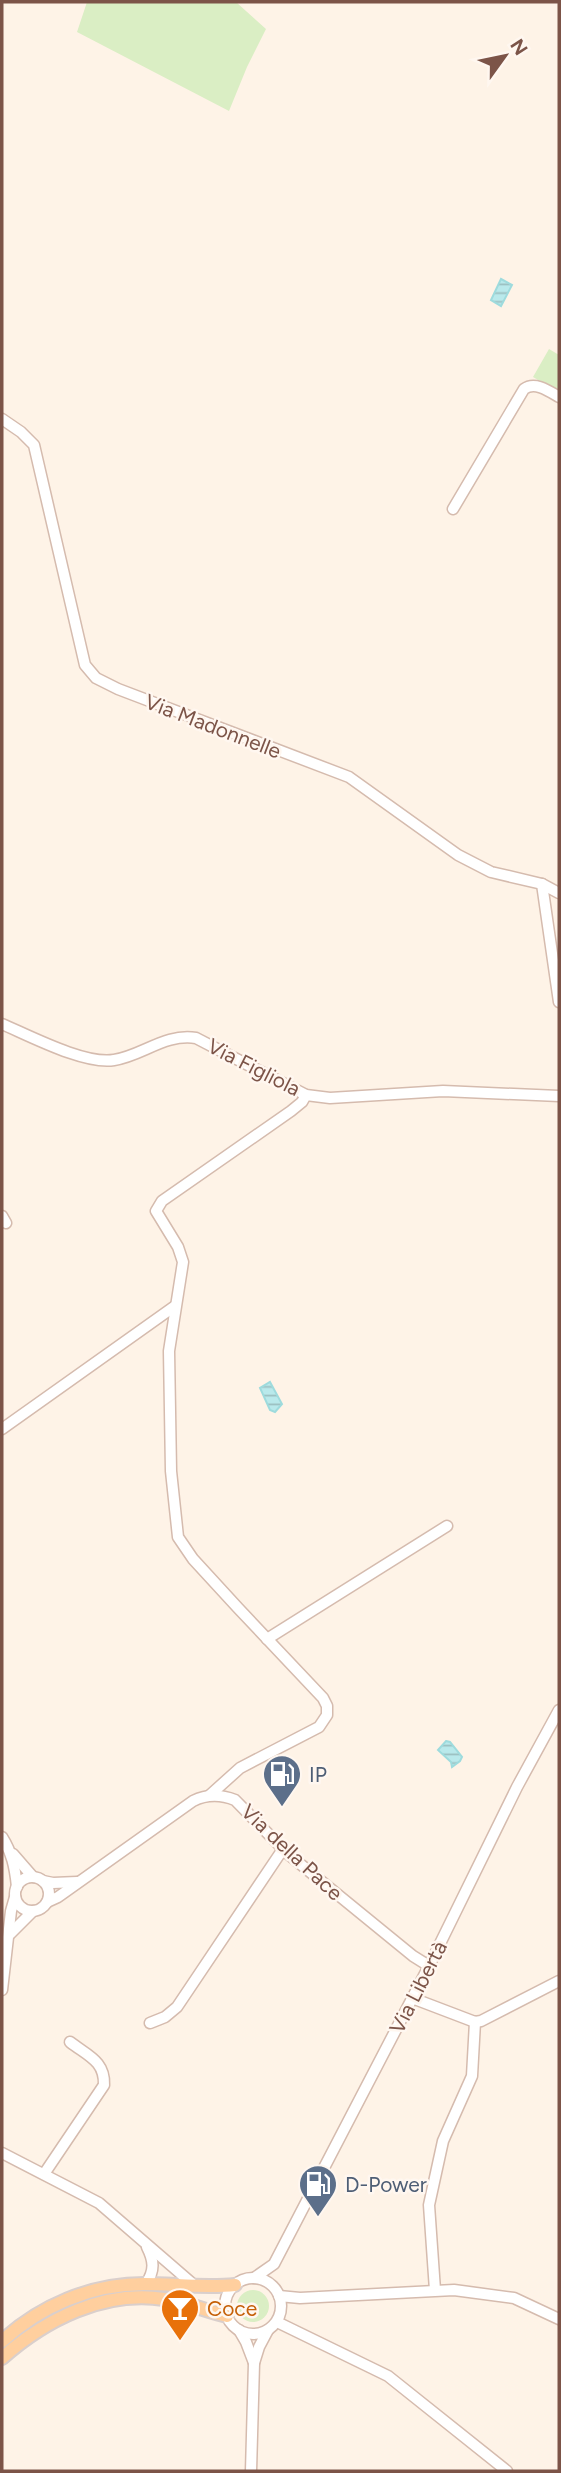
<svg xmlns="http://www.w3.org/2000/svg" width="561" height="2473" font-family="Figtree,sans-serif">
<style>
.green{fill:#daeec4}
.water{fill:url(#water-rules);stroke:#9edbdd;stroke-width:2}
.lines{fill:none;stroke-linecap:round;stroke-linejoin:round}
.minor-casing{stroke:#d5bbae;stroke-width:13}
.major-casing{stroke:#dacfcc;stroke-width:16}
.minor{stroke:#fff;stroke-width:10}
.major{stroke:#ffcf9e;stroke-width:12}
.labels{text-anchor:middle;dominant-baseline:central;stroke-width:5;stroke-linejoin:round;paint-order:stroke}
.street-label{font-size:21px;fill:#7c5448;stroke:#fff7f0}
.service-label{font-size:21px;fill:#4e5e75;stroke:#fff7f0;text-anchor:start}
.food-label{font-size:21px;fill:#c56008;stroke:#fff7f0;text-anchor:start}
</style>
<defs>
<pattern id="water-rules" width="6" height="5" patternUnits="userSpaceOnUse" patternTransform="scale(1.75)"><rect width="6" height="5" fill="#b9e9eb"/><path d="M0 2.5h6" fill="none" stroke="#9bbfc0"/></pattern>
</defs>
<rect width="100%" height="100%" fill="#fef3e7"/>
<!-- green -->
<g class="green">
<polygon points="87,2 236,2 266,29 247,67 229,111 77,32"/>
<polygon points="549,349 559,355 559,392 533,377"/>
<circle cx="253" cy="2306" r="16"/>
</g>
<!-- water -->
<g class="water">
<polygon points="501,279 512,285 501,306 491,300"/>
<polygon points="270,1382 282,1404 275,1412 270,1410 260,1388"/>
<polygon points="446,1741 450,1742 462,1757 460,1761 452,1767 451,1762 438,1750"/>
</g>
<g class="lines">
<defs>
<g id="minor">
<polyline points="2,419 21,432 34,445 85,665 96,678 118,689 349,777 458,855 491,872 542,884 559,893"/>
<path d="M453 509 524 389C535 381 549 391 559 397"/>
<polyline points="542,884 559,1002"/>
<path d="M2 1024C30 1036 85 1065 114 1060 142 1056 165 1033 196 1038L306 1095 330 1098 443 1091 559 1096"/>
<polyline points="2,1216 6,1223"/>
<polyline points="2,1429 175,1306"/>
<polyline points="267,1639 447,1526"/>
<polyline points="210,1795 240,1768 319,1727 327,1715 327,1706 323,1698 238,1608 193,1559 178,1537 171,1471 169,1351 183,1262 178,1247 156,1211 162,1201 291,1111 302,1102 306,1095"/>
<path d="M2 1837C12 1853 15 1867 17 1887"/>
<polyline points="13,1854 33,1877"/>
<circle cx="32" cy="1894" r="17"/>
<polyline points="43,1881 53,1883 77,1882"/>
<path d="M47 1902 58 1897 193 1801C207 1794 220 1794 235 1800L288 1854 413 1956 429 1966"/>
<polyline points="10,1934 33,1911"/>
<polyline points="2,1990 11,1911 15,1897"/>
<polyline points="412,1998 475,2022 481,2021 559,1981"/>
<polyline points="150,2023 165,2017 177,2007 283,1849"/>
<polyline points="2,2153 99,2203 195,2286"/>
<path d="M44 2174 104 2085C105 2061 88 2056 70 2042"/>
<polyline points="254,2278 274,2264 429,1966 517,1787 559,1710"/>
<circle cx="253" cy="2306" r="28"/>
<path d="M146 2284C155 2270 154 2261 147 2247"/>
<polyline points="435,2290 429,2205 443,2141 472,2076 475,2022"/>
<polyline points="279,2296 300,2298 454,2290 514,2298 559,2319"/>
<polyline points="277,2322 388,2376 507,2471"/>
<polyline points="239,2330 246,2342 254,2363"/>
<polyline points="251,2471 254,2363 259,2347 268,2330"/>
</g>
<g id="major">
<path d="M2 2341C40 2306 91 2284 144 2284 174 2284 204 2288 235 2285"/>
<path d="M2 2358C46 2319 104 2290 164 2299 186 2302 206 2311 227 2316"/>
</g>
</defs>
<!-- minor casing -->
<use href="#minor" class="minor-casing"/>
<!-- major casing -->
<use href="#major" class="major-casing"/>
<!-- minor -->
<use href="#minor" class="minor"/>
<!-- major -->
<use href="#major" class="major"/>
</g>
<!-- icons -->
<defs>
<symbol id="fuel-pin" viewBox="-11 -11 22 30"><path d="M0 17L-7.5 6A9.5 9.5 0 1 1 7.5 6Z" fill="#5c6f8a" stroke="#fff7f0"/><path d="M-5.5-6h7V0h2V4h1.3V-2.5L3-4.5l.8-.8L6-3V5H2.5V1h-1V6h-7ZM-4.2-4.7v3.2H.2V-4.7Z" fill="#fff"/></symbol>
<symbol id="bar-pin" viewBox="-11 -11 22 30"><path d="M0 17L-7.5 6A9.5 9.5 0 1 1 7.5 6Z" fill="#e8710a" stroke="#fff7f0"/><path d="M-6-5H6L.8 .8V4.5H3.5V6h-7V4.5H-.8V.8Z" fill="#fff"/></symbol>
</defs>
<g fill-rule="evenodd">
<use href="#fuel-pin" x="260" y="1752" width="44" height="60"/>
<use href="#fuel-pin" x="296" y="2162" width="44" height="60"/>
<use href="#bar-pin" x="158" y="2286" width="44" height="60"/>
</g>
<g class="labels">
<!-- street labels -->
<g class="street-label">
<text transform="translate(213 726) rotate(21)">Via Madonnelle</text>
<text transform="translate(254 1067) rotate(27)">Via Figliola</text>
<text transform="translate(292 1852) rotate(43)">Via della Pace</text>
<text transform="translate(418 1987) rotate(-63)">Via Libertà</text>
</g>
<!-- service labels -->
<g class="service-label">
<text x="309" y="1774">IP</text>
<text x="345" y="2184">D-Power</text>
</g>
<!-- food labels -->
<g class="food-label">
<text x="207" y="2308">Coce</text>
</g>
</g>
<!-- border -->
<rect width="561" height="2473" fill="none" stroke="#7c5448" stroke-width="7"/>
<!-- north arrow -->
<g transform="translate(505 56) rotate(57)" stroke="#fff7f0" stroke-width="5" paint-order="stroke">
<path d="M0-5L12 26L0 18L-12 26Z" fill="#7c5448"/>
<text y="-10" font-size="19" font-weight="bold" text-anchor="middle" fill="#7c5448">N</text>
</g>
</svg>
